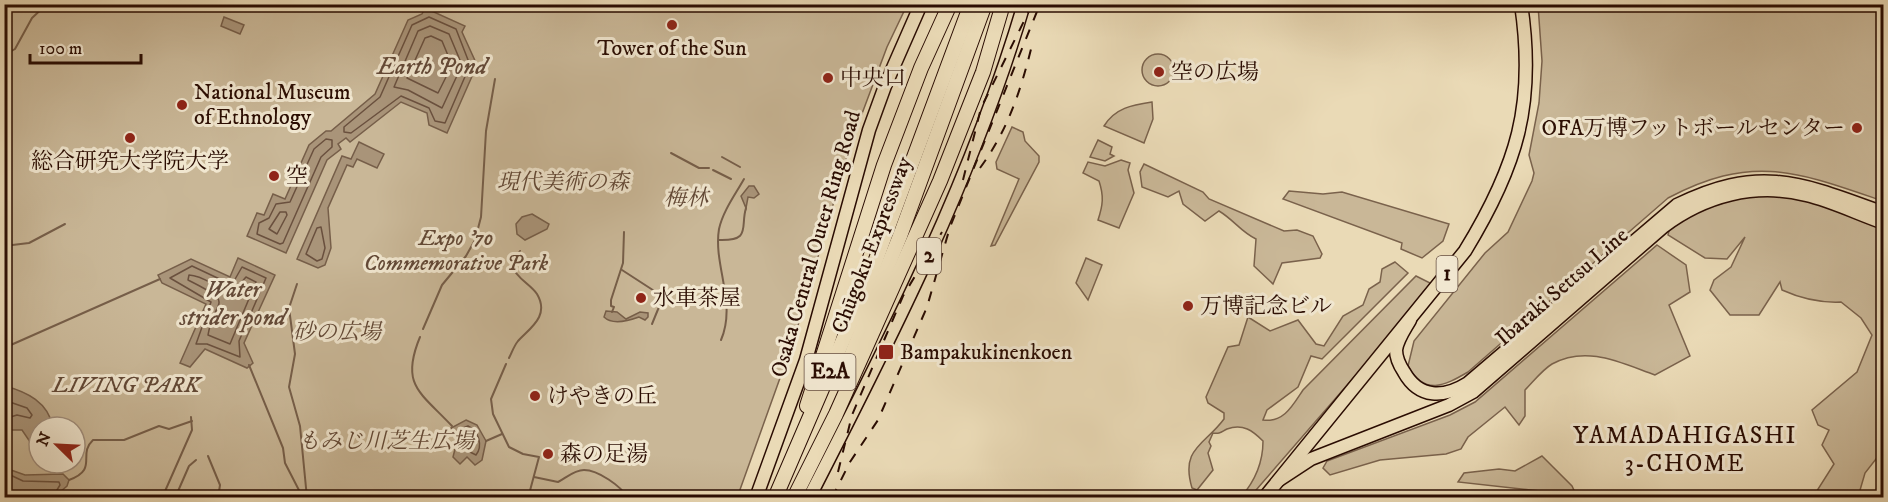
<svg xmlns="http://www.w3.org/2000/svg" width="1888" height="502" font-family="'IM FELL DW Pica','Noto Serif JP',serif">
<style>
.green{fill:#c9b797;stroke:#7a624c;stroke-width:1.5;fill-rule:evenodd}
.water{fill:#a99479;stroke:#765e49;stroke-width:1.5}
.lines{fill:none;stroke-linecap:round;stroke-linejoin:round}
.shore{stroke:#6a503e;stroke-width:1.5}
.stream{stroke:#765e49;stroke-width:2}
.primary-casing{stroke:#2a0c02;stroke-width:15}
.highway-casing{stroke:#2a0c02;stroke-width:16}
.primary{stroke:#eadab6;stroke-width:12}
.highway{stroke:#eadab6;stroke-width:14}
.rail{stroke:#2a0c02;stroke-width:2;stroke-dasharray:10 10;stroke-linecap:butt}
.poi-dot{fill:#8f2418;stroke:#f1e7d0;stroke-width:2}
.labels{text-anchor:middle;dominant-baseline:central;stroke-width:6;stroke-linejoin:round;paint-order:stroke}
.shield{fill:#f1e7d0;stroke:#664e40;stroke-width:1.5}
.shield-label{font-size:21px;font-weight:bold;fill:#2a0c02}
.poi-label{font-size:22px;fill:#2a0c02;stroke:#f1e7d0;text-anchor:start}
.park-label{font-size:22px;font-style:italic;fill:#624836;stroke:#f1e7d0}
.street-label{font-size:22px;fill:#2a0c02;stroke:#f1e7d0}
.water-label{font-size:24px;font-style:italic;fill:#634938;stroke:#f1e7d0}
.neighbourhood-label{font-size:24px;letter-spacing:1.5px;fill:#2a0c02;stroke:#f1e7d0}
</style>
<rect width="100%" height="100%" fill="#eadab6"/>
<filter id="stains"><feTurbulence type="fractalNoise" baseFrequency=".00333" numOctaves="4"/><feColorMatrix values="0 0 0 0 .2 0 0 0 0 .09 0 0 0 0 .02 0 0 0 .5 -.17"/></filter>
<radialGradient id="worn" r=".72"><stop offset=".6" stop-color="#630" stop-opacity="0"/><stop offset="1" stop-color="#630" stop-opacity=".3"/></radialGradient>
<!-- green -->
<g class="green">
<path d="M4 5H907L887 47 851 143 794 339 737 498 5 497ZM39 427H75V463H39Z"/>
<path d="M1538 5H1883V201C1798 172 1753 153 1668 198L1468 372C1444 386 1425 396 1408 366L1414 341 1485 253 1508 232 1532 181 1534 173 1529 155 1539 103 1542 61Z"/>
<circle cx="1158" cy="70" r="16"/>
<path d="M1152 102 1153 119 1144 143 1104 126C1115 108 1132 105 1152 102Z"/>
<polygon points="1012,127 1023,132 1025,141 1039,156 1039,162 995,245 991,246 1019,179 997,169 996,162"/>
<polygon points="1098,140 1112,147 1110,154 1114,156 1105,161 1090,157"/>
<path d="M1121 160 1130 163 1128 170 1134 193 1119 228 1098 220C1103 205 1104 196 1099 181L1083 173 1088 162 1105 166Z"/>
<path d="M1144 164 1203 192 1209 199 1284 231 1297 230 1313 236 1322 254 1320 258 1282 263 1273 284 1254 266 1256 239C1241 232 1234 220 1219 211L1205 221 1183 204 1179 191 1168 197 1142 187 1140 172Z"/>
<polygon points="1289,191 1323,194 1342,192 1449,224 1443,241 1422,258 1401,249 1402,243 1283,199"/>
<path d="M1758 194 1804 198 1883 227V450L1865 473 1858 497H1813L1834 464 1822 445 1829 430 1818 425 1812 410 1857 372 1872 335 1861 318 1841 302C1820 303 1802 299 1782 290L1780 282 1759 315H1730L1710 290 1714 280 1731 267 1745 237 1727 259 1705 258 1668 235 1670 226 1712 203Z"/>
<path d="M1657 245 1686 265 1690 292 1669 305 1690 356 1655 375C1621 363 1587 345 1552 364 1542 370 1533 382 1525 390V416L1519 425 1505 407 1468 437 1461 449 1446 454 1380 460 1330 475 1323 468 1327 461 1450 415 1475 402Z"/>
<polygon points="1086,258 1102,265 1088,300 1076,283"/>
<path d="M1395 262 1408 273 1322 359 1311 356 1298 387 1267 410 1263 420C1284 423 1293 405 1303 390L1416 276 1434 285 1250 497H1241C1255 481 1263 464 1263 441 1253 431 1243 423 1227 429 1221 432 1220 434 1213 433L1209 442 1211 446 1208 453 1213 470 1197 490 1192 488C1180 448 1205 445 1224 419V413L1208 403 1206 397 1228 347 1239 345 1248 317 1270 331 1298 320 1316 344 1324 346 1343 316 1363 305 1369 289 1380 282 1382 269Z"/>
<polygon points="1542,456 1572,486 1577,497 1559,497 1540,491 1458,482 1464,473 1499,469 1515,471"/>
<polygon points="1883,462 1883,497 1875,497 1881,463"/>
</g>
<!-- water -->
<g class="water">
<polygon points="425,8 465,26 462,32 477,65 447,133 429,125 427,113 401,102 350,142 346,138 338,144 341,149 327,160 286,253 247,236 257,213 264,215 273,194 285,199 309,145 326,131 331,131 375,94 408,20 422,14"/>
<polygon points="224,17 244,25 240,34 221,26"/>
<polygon points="359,142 384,154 377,168 357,159 353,167 347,165 328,208 331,248 325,265 318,268 297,259 342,156 351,159"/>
<polygon points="749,186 754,186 759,194 754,198 748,197 746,208 741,196"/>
<polygon points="532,214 549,224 547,229 525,240 517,234 516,224 522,217"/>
<polygon points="238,258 275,275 244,343 253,363 247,368 205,349 190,367 180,363 206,304 162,283 158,275 191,259 230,277"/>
<path d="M606 311 617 312 626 319 640 312 648 313V317L645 320 639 317C628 321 612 325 604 317Z"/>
<path d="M5 386C27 392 48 402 53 427H39V455L22 430H12L5 437Z"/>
<polygon points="466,420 477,425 486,441 482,460 475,465 467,457 460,464 453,457 457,441 451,428"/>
<polygon points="4,463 11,470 25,475 63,474 69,480 67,486 54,497 14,497 5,494"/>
</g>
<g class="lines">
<!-- shore -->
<g class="shore">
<polygon points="429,17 456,29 470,65 445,123 435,121 429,108 401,96 351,133 344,132 344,127 380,97 412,25"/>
<polygon points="430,26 449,34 462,65 442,108 408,90 394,87 418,31"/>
<polygon points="431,36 442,41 452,65 438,93 407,78 425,38"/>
<polygon points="326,139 332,140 332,147 321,157 283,243 280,244 257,234 259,223 269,218 276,204 290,202 314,149"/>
<polygon points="280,212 286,212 287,215 277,234 269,229"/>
<polygon points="321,227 325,248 322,259 317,261 306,254 317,228"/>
<polygon points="192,266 228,283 234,281 242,267 266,278 239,341 240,357 207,344 196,344 211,302 170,278"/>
<path d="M189 275C214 276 224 306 246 277L256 282 230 344 208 335C214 297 238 305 188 280Z"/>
<polyline points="4,400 27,408 32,415 30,418 17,415 4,419"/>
<path d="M468 426C479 431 483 446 476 455L462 448 463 439 458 430Z"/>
<polyline points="4,472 23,481 59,482 60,485 52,498"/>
</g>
<!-- stream -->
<g class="stream">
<polyline points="4,61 8,53 15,49 32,18 47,4"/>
<polyline points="671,153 699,168 709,168"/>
<polyline points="722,157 740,167"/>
<polyline points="713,170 731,179"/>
<path d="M719 240C752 241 740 227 746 208"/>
<polyline points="4,246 29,243 65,224"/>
<polyline points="622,270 659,294 661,302 652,324"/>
<polyline points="297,284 289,308 295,354 289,387 300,426 307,498"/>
<polyline points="612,312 614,307 611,306 611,300 623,263 624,232"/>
<polyline points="423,329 442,285 466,256 475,240 481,217 486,131 495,79"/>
<path d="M420 337C400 385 420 392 452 426"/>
<path d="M721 340C737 303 713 265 719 229 723 211 735 195 744 179"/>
<polyline points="4,348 160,279"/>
<path d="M509 358C512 352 514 346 518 341 530 328 550 316 537 294 530 284 516 278 512 266L520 251"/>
<polyline points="506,364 491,399 493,414 509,447 523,454 539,457 528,498"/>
<polyline points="249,365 283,448 285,463 303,498"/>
<polyline points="486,441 502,434"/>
<polyline points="208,456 220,485 218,498"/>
<path d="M534 477 558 482C566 478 574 470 584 470 598 470 621 486 628 498"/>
<path d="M69 480C99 469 77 455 93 440H124L159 426 169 429 192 421"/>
<polyline points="162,498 192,430 191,417"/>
<polyline points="175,498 189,466 196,460"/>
</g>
<defs>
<g id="primary">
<path d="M1410 320C1405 329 1397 340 1396 350 1396 357 1400 366 1404 372 1419 399 1444 398 1468 383L1677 205C1760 164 1802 183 1884 213"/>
<path d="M1279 480 1311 459 1449 405 1473 392 1663 227C1704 196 1755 182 1806 195 1832 201 1858 214 1884 223"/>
<polyline points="756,498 806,360 869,130 885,86 921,4"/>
<path d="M809 498C891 338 973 177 1024 4"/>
<path d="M1264 498 1465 251C1517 166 1536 104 1521 4"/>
</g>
<g id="highway">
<polyline points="849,361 900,236 985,4"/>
<polyline points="807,406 884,165 921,68 950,4"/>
<polyline points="775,498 865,289 971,4"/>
<polyline points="794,498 836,414 940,181 983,72 1003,4"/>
</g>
</defs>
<!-- primary casing -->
<use href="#primary" class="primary-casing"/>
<!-- highway casing -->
<use href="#highway" class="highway-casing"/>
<!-- primary -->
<use href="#primary" class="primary"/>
<!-- highway -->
<use href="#highway" class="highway"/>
<!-- rail -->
<g class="rail">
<path d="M980 168C1008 130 1021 90 1032 45"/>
<polyline points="963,180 981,108 1029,11"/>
<polyline points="838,472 852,415 903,296 942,232"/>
<polyline points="832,498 850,462 878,420 927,307 950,227 1040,4"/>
</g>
</g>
<!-- markers -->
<g class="poi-dot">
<circle cx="672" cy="25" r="6"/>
<circle cx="1159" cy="72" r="6"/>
<circle cx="828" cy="78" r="6"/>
<circle cx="182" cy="105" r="6"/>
<circle cx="1857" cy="128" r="6"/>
<circle cx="130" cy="138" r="6"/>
<circle cx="274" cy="176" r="6"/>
<circle cx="641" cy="298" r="6"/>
<circle cx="1188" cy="306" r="6"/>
<rect x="878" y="344" width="16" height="16" rx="3"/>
<circle cx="535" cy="396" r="6"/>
<circle cx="548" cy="454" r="6"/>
</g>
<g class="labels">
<!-- shield labels -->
<g class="shield">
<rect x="917" y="238" width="24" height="36" rx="4.5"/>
<rect x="1436.5" y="256" width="21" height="36" rx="4.5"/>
<rect x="804.5" y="354" width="51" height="36" rx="4.5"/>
</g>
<g class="shield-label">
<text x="929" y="256">2</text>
<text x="1447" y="274">1</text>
<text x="830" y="372">E2A</text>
</g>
<!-- poi labels -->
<g class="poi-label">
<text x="672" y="48" text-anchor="middle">Tower of the Sun</text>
<text x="1171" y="72">空の広場</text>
<text x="840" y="78">中央口</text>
<text x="194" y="92">National Museum<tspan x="194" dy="25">of Ethnology</tspan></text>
<text x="1845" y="128" text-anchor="end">OFA万博フットボールセンター</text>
<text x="130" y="161" text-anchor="middle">総合研究大学院大学</text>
<text x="286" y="176">空</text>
<text x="653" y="298">水車茶屋</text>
<text x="1200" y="306">万博記念ビル</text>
<text x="900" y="352">Bampakukinenkoen</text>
<text x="547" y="396">けやきの丘</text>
<text x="560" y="454">森の足湯</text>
</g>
<!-- park labels -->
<g class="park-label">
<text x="563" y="182">現代美術の森</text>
<text x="686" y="198">梅林</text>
<text x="456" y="238">Expo '70<tspan x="456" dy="25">Commemorative Park</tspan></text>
<text x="337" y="332">砂の広場</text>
<text x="126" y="385">LIVING PARK</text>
<text x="386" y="441">もみじ川芝生広場</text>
</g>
<!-- street labels -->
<g class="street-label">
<text transform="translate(816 244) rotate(-74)">Osaka Central Outer Ring Road</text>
<text transform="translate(872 245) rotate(-69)">Chūgoku Expressway</text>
<text transform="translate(1562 287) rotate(-41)">Ibaraki Settsu Line</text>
</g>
<!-- water labels -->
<g class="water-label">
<text x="432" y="67">Earth Pond</text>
<text x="233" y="290">Water<tspan x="233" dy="28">strider pond</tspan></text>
</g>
<!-- neighbourhood labels -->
<g class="neighbourhood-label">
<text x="1685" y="436">YAMADAHIGASHI<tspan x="1685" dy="28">3-CHOME</tspan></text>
</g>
</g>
<!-- margin -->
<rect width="1888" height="502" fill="none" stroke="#eadab6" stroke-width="24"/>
<rect x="6" y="6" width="1876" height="490" fill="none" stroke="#2a0c02" stroke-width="3"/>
<rect x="12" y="12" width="1864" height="478" fill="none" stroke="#2a0c02" stroke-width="1.5"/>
<!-- north arrow -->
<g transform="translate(57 445) rotate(294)"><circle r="28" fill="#f1e7d0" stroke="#a18f7e" stroke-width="1.5"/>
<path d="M0-4.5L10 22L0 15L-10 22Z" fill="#8f2418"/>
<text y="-9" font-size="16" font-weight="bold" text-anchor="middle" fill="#2a0c02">N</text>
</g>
<!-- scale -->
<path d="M30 54v9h111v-9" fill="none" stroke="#2a0c02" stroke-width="3"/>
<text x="39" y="54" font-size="18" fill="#2a0c02" stroke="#f1e7d0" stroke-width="4.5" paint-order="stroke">100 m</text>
<rect width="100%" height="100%" filter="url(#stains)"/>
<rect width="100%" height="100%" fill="url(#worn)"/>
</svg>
